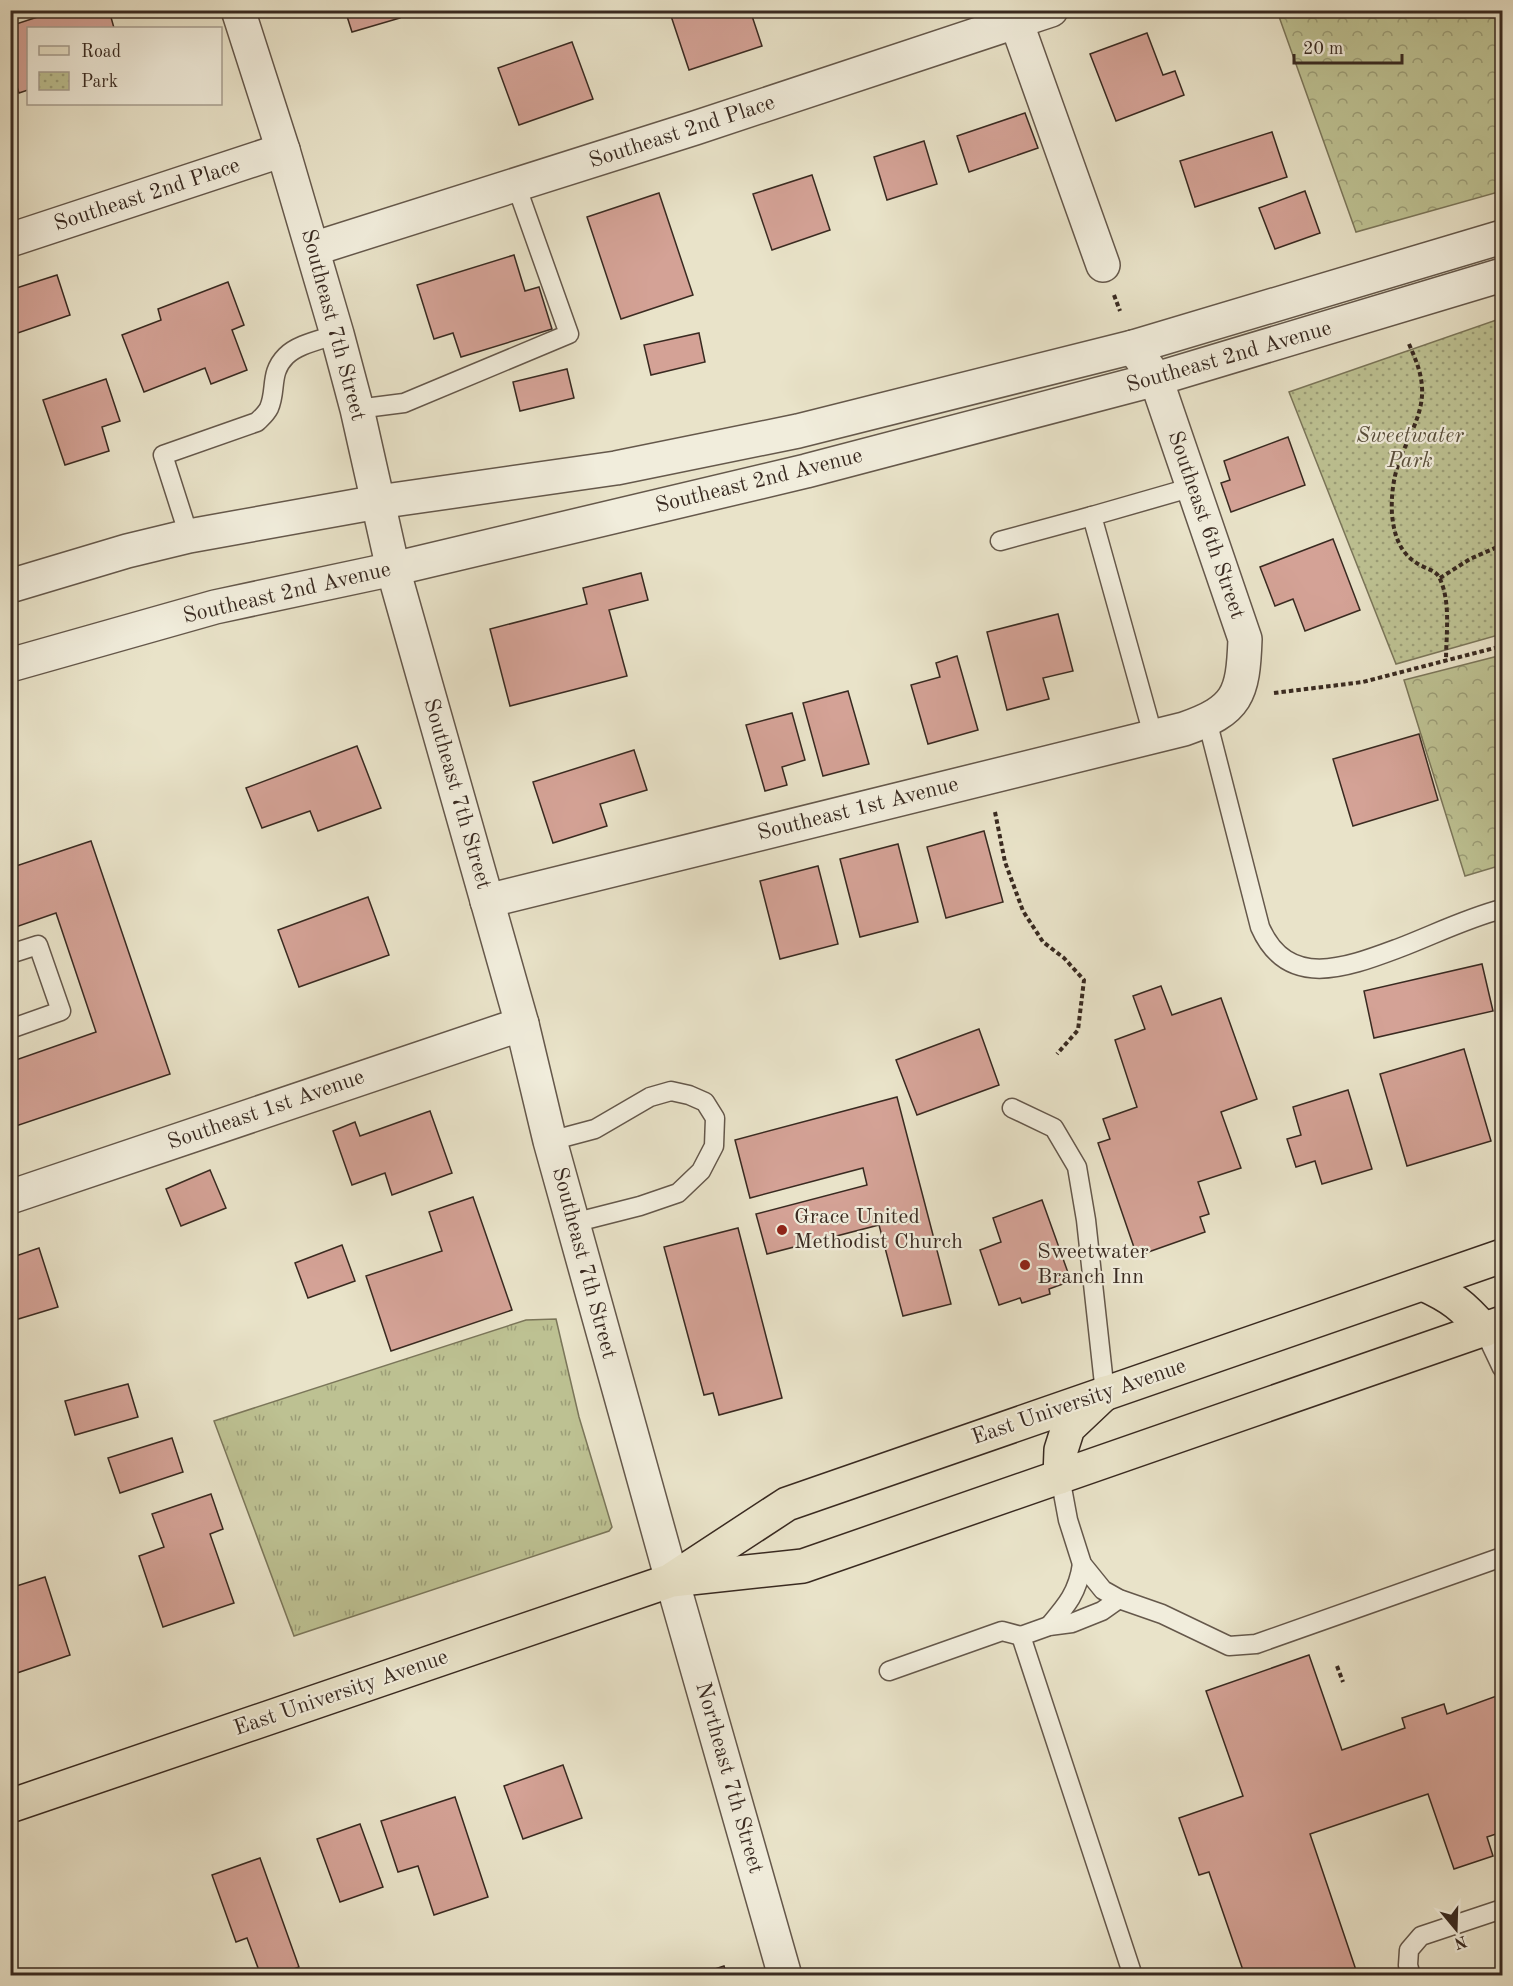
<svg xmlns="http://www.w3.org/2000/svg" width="1513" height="1986" font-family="'Old Standard TT',serif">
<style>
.grass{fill:url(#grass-tufts);stroke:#7b765a;stroke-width:1.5}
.forest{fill:url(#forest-crowns);stroke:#7b765a;stroke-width:1.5}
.park{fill:url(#park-dots);stroke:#7b765a;stroke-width:1.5}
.building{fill:#d4a296;stroke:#392a21;stroke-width:1.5}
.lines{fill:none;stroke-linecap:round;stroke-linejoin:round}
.service-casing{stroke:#65584b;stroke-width:21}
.minor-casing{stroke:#65584b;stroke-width:36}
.tertiary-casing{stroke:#65584b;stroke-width:36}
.primary-casing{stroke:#392a21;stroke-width:36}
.trunk-casing{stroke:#392a21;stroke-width:36}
.path{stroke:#392a21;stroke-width:4;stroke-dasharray:4.5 3;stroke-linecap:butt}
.service{stroke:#f1eddc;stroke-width:18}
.minor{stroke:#f1eddc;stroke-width:33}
.tertiary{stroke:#f1eddc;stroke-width:33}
.primary{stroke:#e9e3c9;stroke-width:33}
.trunk{stroke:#e9e3c9;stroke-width:33}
.poi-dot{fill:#8f2418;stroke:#f1eddc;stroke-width:2}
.labels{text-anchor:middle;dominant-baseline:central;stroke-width:4.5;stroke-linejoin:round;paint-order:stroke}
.street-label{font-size:22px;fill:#392a21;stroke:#f1eddc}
.park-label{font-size:22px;font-style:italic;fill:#5a503d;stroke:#f1eddc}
.poi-label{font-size:22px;fill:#392a21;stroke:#f1eddc;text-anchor:start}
</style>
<defs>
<pattern id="grass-tufts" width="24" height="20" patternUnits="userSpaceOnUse" patternTransform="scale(1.5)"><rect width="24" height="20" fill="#bdc192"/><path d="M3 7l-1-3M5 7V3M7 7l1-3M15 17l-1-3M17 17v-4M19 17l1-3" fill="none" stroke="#9b9d77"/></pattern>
<pattern id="forest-crowns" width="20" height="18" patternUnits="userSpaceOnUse" patternTransform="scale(1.5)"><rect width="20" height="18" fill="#bdc192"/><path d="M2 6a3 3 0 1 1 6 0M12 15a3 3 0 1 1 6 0" fill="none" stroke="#9b9d77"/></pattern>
<pattern id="park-dots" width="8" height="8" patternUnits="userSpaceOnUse" patternTransform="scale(1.5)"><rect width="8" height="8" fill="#bdc192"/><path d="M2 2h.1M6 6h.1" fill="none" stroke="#9b9d77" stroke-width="1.8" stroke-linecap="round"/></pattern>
</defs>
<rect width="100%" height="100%" fill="#e9e3c9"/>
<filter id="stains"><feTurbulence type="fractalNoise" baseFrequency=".00333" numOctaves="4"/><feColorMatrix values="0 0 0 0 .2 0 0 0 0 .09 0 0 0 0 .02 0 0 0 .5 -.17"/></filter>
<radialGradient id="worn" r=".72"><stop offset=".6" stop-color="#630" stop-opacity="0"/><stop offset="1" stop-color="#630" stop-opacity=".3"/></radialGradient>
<!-- grass -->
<polygon class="grass" points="556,1319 579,1417 612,1527 609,1531 294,1636 214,1421 526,1320"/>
<!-- forest -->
<g class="forest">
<polygon points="1277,11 1502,11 1502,191 1356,232"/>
<polygon points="1502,655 1502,865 1465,876 1404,680"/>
</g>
<!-- park -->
<polygon class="park" points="1502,318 1502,634 1396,664 1289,392"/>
<!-- building -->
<g class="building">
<polygon points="59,10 109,10 114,28 28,28 28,90 19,93 10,66 10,26"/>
<polygon points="345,10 398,10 400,18 352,32"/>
<polygon points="669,10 750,10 762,46 689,70"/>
<polygon points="1147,33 1163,75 1175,71 1184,95 1116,121 1090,54"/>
<polygon points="572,42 593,99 519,125 498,68"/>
<polygon points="1025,113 1038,148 969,172 957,136"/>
<polygon points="1272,132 1287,177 1195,207 1180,161"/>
<polygon points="924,141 937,184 887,200 874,157"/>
<polygon points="812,175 830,230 772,250 753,194"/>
<polygon points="1305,191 1320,233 1275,249 1259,208"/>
<polygon points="659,193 693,295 621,319 587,217"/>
<polygon points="514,255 525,291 539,287 552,329 461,357 453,333 434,339 417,285"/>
<polygon points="57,275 70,315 12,335 10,290"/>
<polygon points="228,282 244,325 232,330 247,370 211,384 205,368 144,392 122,335 161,320 158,309"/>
<polygon points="699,333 705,362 651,375 644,345"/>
<polygon points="567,369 574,398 520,411 513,382"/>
<polygon points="106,379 120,421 102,427 109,451 65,465 43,400"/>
<polygon points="1288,437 1305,485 1231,512 1221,483 1230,480 1224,461"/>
<polygon points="1333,539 1360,610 1305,631 1293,599 1275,606 1260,567"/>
<polygon points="641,573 648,600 609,610 627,676 510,706 490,629 587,604 583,588"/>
<polygon points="1058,614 1073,671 1043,678 1049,699 1007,710 987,632"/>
<polygon points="957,656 978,730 928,744 911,685 940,677 936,663"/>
<polygon points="848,691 869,764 823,776 803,703"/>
<polygon points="792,713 805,760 782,767 787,785 765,791 746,725"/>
<polygon points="1419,734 1438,800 1353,826 1333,759"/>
<polygon points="357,746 381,808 318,831 310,811 262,828 246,788"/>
<polygon points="634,750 647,790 600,804 607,826 553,843 533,782"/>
<polygon points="984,831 1003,902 946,918 927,847"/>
<polygon points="91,841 170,1074 10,1128 10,1062 96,1032 56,913 10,929 10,868"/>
<polygon points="898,844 918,922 860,937 840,859"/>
<polygon points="818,866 838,944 780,959 760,881"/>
<polygon points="368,897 389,955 299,987 278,930"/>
<polygon points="1482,964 1493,1011 1374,1038 1364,991"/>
<polygon points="1161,986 1172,1015 1221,998 1257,1099 1221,1112 1241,1168 1198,1182 1209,1214 1200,1217 1205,1232 1137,1256 1098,1143 1110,1139 1103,1119 1137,1107 1115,1040 1145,1029 1133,996"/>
<polygon points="979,1029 999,1085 917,1115 896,1060"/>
<polygon points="1464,1049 1491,1141 1407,1166 1380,1074"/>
<polygon points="1348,1090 1372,1169 1322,1184 1315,1161 1296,1167 1287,1139 1301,1135 1293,1107"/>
<polygon points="897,1097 951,1304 903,1316 879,1225 767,1254 756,1214 867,1185 863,1168 750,1198 735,1140"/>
<polygon points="430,1111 452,1173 392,1195 385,1173 352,1185 333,1131 355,1122 360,1136"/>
<polygon points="210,1170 226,1208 181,1226 166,1189"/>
<polygon points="473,1197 512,1310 391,1351 366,1276 442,1251 429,1212"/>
<polygon points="1042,1200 1071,1281 1049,1289 1050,1294 1022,1303 1020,1298 999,1305 980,1250 1001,1242 993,1218"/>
<polygon points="738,1228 782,1398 719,1415 713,1393 704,1395 664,1247"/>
<polygon points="342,1245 355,1281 308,1298 295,1263"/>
<polygon points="39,1248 58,1307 15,1320 10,1305 10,1258"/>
<polygon points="128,1384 138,1417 75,1435 65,1401"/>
<polygon points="172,1438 183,1472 120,1493 108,1458"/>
<polygon points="211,1494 223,1529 210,1534 234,1603 163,1627 139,1556 164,1547 152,1514"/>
<polygon points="45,1577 70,1655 17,1673 10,1654 10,1588"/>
<polygon points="1309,1655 1342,1750 1405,1728 1402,1718 1444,1704 1447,1714 1502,1694 1502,1832 1487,1837 1493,1856 1454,1869 1428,1794 1310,1834 1358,1976 1245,1976 1209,1872 1199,1875 1179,1818 1243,1796 1206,1691"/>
<polygon points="563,1765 582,1818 523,1839 504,1786"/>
<polygon points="455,1797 488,1897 434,1915 418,1866 398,1872 381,1821"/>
<polygon points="360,1824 383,1887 340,1902 317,1839"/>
<polygon points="260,1858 299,1967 275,1976 261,1976 247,1938 236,1942 212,1875"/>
<polygon points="724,1966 727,1976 694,1976"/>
</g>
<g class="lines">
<defs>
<g id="service">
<polyline points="357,409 404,403 569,334 516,185"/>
<path d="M189 536 163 455 257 422C261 418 266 414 269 408 277 390 269 373 286 356 298 344 321 340 337 334"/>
<polyline points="1000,541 1092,516"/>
<path d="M1207 720 1260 927C1288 991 1348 967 1399 948 1433 935 1467 918 1502 909"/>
<polyline points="1153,735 1092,516 1193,487"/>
<polyline points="10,954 38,945 61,1011 10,1029"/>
<polyline points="1012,1108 1054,1128 1077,1167 1086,1220 1105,1393"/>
<polyline points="550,1141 595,1129 650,1097 671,1091 689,1095 705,1102 715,1118 714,1146 701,1171 678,1193 640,1206 573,1223"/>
<polyline points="1484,1330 1502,1368"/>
<polyline points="1060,1477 1068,1520 1082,1564 1103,1590 1119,1599 1162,1614 1229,1646 1256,1644 1502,1557"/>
<polyline points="1119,1599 1102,1611 1072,1623 1049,1626 1021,1636 1133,1976"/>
<path d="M1049 1626C1067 1605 1078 1592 1082 1564"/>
<polyline points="889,1671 1002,1631 1021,1636"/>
<polyline points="1411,1976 1408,1965 1409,1950 1421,1936 1502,1909"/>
</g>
<g id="minor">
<polyline points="238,10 283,150 337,334 357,409 393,569 522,1024 550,1141 672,1580 785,1976"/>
<polyline points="1012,10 1103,265"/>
<polyline points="10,240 283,150"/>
<polyline points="313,249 695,128 1051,10"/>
<path d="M487 901 1184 729C1238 710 1243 695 1245 639L1156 379 1133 347"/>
<polyline points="10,1197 522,1024"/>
</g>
<g id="tertiary">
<polyline points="10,586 127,551 189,536 378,502 616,468 798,431 1133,347 1502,237"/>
<polyline points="10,665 215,607 393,569 806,471 1156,379 1502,275"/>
</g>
<g id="primary">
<polyline points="674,1578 787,1504 1502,1256"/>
<polyline points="10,1806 672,1580 803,1566 1502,1323"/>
</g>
<g id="trunk">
<path d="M1423 1284C1452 1297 1463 1306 1484 1330"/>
<polyline points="1060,1477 1061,1450 1068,1428 1105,1393"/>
</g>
</defs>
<!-- service casing -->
<use href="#service" class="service-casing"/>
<!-- minor casing -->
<use href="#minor" class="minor-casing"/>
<!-- tertiary casing -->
<use href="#tertiary" class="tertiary-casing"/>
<!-- primary casing -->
<use href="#primary" class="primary-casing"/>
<!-- trunk casing -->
<use href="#trunk" class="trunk-casing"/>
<!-- path -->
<g class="path">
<polyline points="1114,295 1120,311"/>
<path d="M1409 344C1415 358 1421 371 1422 387 1424 415 1406 440 1398 465 1393 480 1391 498 1392 514 1394 537 1401 556 1422 566 1429 570 1437 571 1440 579 1451 603 1446 635 1446 660"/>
<polyline points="1440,578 1470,559 1502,545"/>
<polyline points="1274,693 1363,682 1502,646"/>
<polyline points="995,812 1005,862 1023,911 1043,942 1064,958 1084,980 1078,1030 1057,1054"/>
<polyline points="1337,1666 1343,1682"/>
</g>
<!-- service -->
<use href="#service" class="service"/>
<!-- minor -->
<use href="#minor" class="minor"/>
<!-- tertiary -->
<use href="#tertiary" class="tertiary"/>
<!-- primary -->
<use href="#primary" class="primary"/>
<!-- trunk -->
<use href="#trunk" class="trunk"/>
</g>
<!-- markers -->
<g class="poi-dot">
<circle cx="782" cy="1230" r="6"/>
<circle cx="1025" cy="1265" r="6"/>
</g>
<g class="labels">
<!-- street labels -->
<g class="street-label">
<text transform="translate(682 132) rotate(-18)">Southeast 2nd Place</text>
<text transform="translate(147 195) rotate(-18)">Southeast 2nd Place</text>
<text transform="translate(333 325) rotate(75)">Southeast 7th Street</text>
<text transform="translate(1229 357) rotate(-16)">Southeast 2nd Avenue</text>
<text transform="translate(759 481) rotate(-14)">Southeast 2nd Avenue</text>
<text transform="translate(1206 525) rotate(71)">Southeast 6th Street</text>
<text transform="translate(287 593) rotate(-13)">Southeast 2nd Avenue</text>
<text transform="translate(457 794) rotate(74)">Southeast 7th Street</text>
<text transform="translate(858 809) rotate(-14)">Southeast 1st Avenue</text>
<text transform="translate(266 1110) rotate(-19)">Southeast 1st Avenue</text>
<text transform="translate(584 1263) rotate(75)">Southeast 7th Street</text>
<text transform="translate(1079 1402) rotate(-19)">East University Avenue</text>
<text transform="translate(341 1693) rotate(-19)">East University Avenue</text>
<text transform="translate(729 1778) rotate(74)">Northeast 7th Street</text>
</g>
<!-- park labels -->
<g class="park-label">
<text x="1410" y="436">Sweetwater<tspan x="1410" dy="25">Park</tspan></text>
</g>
<!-- poi labels -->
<g class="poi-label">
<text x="794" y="1217">Grace United<tspan x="794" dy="25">Methodist Church</tspan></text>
<text x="1037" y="1252">Sweetwater<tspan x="1037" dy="25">Branch Inn</tspan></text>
</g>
</g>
<!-- margin -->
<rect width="1513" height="1986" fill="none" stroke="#e9e3c9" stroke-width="36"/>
<rect x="12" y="12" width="1489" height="1962" fill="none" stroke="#392a21" stroke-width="3"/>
<rect x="18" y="18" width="1477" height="1950" fill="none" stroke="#392a21" stroke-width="1.5"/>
<!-- legend -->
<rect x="27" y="27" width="195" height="78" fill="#f1eddc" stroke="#a79f91" stroke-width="1.5"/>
<rect x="39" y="46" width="30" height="9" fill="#e9e3c9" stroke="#a79f91" stroke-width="1.5"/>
<text x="81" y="57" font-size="18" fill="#392a21">Road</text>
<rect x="39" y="72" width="30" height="18" fill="url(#park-dots)" stroke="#a79f91" stroke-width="1.5"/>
<text x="81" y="87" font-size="18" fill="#392a21">Park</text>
<!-- north arrow -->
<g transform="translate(1456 1929) rotate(161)" stroke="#f1eddc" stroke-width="4.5" paint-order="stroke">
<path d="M0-4.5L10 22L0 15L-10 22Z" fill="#392a21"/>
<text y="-9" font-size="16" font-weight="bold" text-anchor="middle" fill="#392a21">N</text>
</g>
<!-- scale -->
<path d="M1294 54v9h108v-9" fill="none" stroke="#392a21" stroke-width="3"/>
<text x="1303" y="54" font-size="18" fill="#392a21" stroke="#f1eddc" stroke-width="4.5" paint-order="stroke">20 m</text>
<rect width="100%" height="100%" filter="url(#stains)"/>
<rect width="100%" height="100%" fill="url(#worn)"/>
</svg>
